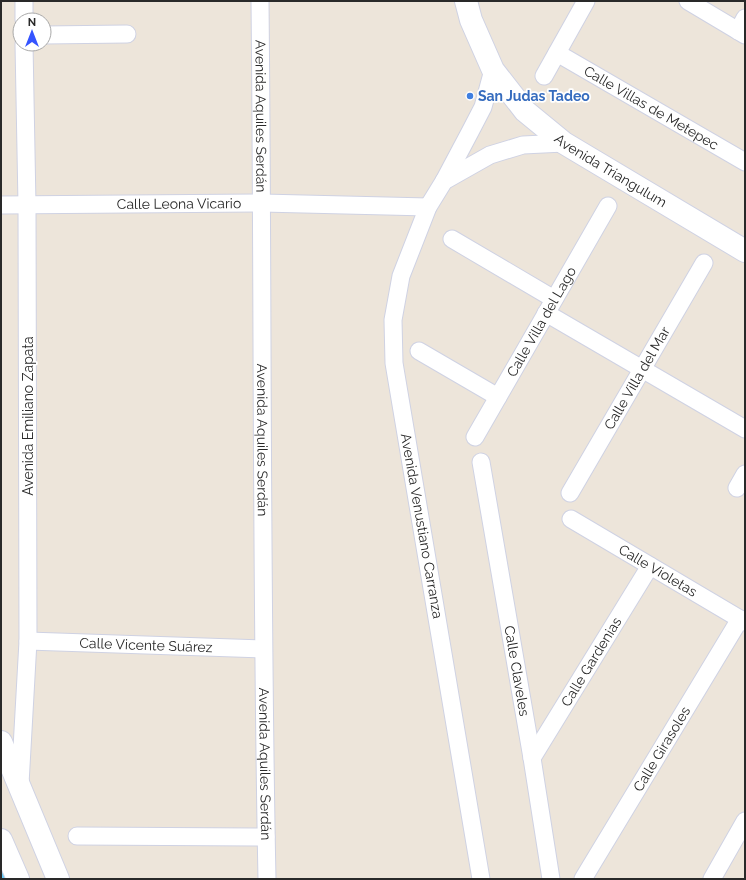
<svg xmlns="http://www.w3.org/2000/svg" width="746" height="880" font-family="Raleway,sans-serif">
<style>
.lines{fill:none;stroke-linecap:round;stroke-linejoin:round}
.stream{stroke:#66cbf6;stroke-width:5}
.street-casing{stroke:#cfd2e3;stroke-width:19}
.secondary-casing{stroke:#cfd2e3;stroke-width:24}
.street{stroke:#fff;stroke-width:17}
.secondary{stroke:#fff;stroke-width:22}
.shop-dot{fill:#3f7fe0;stroke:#fff;stroke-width:1.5}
.labels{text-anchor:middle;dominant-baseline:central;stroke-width:3.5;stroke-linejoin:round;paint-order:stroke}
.shop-label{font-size:14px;font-weight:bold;fill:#366cbe;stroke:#fff;text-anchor:start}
.street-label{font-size:14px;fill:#292929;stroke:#fff}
</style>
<rect width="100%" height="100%" fill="#ede5da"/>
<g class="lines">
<!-- stream -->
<polyline class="stream" points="3,866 3,879"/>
<defs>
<g id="street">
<polyline points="24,1 24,20"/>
<path id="s1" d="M260 1C263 294 261 586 267 879"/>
<polyline points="688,1 745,35"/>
<polyline points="738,31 745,18"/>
<polyline points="44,35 127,34"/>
<path id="s2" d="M557 53 745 162"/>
<polyline points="544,76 586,1"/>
<polyline points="444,181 470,132 483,107 493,70"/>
<path id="s3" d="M1 205 262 203 428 207"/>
<polyline points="452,239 554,299"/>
<polyline points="546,313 745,429"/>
<polyline points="419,351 498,397"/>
<path id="s4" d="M475 437 608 206"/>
<path id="s5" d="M481 462 532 758 551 879"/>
<polyline points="737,488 745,474"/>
<path id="s6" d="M570 493 704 263"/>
<path id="s7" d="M571 519 745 622"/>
<path id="s8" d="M28 641 263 649"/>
<path id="s9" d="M532 758 650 566"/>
<polyline points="20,784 28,641 27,205 24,44"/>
<polyline points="77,836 266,837"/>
<polyline points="481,879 394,363 393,320 401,276 428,207 444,181 490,155 523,145 564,143"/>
<path id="s10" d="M583 879 740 619"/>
<polyline points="712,879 745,821"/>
</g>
<g id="secondary">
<path id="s11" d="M466 1 471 20 493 70 525 111 564 143 745 251"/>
<polyline points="1,742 58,879"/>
<polyline points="1,840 18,879"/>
</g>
</defs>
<!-- street casing -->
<use href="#street" class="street-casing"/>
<!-- secondary casing -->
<use href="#secondary" class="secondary-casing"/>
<!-- street -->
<use href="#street" class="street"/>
<!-- secondary -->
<use href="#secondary" class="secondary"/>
</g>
<!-- markers -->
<circle class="shop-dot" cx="470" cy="96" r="4"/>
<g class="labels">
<!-- shop labels -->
<g class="shop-label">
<text x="478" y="96">San Judas Tadeo</text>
</g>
<!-- street labels -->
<g class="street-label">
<text stroke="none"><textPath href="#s2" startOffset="109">Calle Villas de Metepec</textPath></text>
<text stroke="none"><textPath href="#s1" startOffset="115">Avenida Aquiles Serdán</textPath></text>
<text stroke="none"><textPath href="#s11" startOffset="231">Avenida Triangulum</textPath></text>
<text stroke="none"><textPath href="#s3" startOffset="178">Calle Leona Vicario</textPath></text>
<text stroke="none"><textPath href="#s4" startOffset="133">Calle Villa del Lago</textPath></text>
<text stroke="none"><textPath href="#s6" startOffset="133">Calle Villa del Mar</textPath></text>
<text transform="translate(28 416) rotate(-90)">Avenida Emiliano Zapata</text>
<text stroke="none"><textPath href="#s1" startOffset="439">Avenida Aquiles Serdán</textPath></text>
<text transform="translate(422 526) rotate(80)">Avenida Venustiano Carranza</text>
<text stroke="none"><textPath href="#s7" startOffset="101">Calle Violetas</textPath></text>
<text stroke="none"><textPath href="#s8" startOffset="118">Calle Vicente Suárez</textPath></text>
<text stroke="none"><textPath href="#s9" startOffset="113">Calle Gardenias</textPath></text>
<text stroke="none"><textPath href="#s5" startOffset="212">Calle Claveles</textPath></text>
<text stroke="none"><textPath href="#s10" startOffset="152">Calle Girasoles</textPath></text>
<text stroke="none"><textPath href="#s1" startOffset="763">Avenida Aquiles Serdán</textPath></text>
</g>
</g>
<!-- border -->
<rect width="746" height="880" fill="none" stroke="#292929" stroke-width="4"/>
<!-- north arrow -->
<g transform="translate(32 32)"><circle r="19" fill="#ffffff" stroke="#a9a9a9"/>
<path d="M0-3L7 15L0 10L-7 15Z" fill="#3554ff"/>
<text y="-6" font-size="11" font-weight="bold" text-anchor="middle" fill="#292929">N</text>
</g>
</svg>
